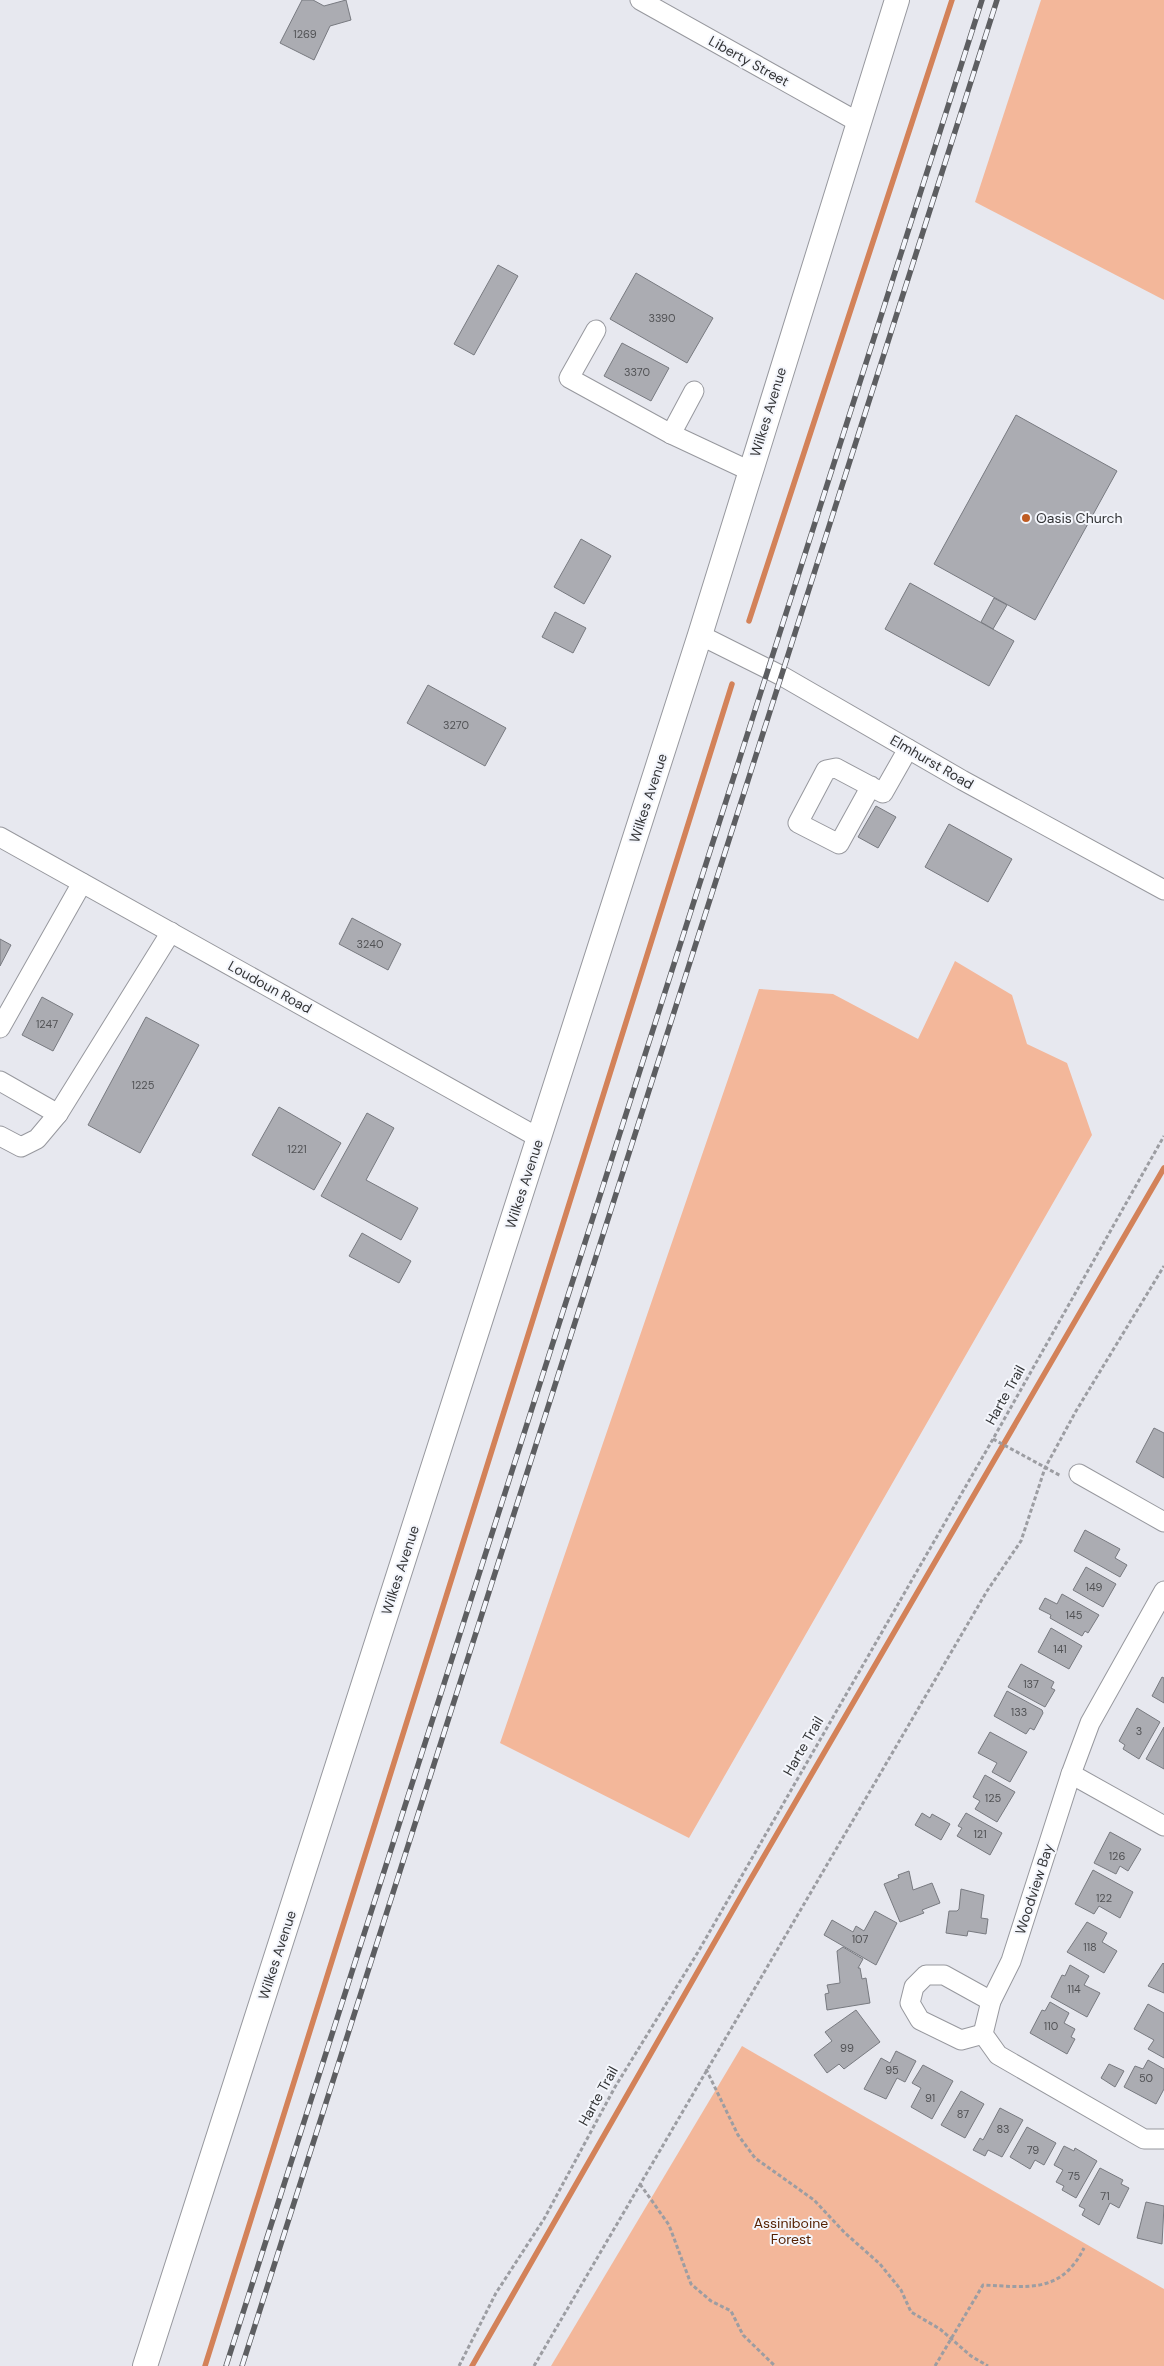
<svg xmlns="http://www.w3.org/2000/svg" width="1164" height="2366" font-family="'DM Sans',sans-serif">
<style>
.green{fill:#f3b79a}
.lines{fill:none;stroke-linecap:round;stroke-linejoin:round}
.stream{stroke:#d38259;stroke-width:5.5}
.building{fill:#abacb2;stroke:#787a80}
.minor-casing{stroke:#97989e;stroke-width:21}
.major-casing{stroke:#97989e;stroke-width:26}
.path{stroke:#9c9da2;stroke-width:3;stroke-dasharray:4 2.5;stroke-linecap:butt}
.minor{stroke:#fff;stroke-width:19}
.major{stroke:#fff;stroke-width:24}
.rail-casing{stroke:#5d5e61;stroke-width:5.5}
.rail{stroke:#f4f6fc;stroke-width:4;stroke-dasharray:11;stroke-linecap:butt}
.poi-dot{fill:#bf5c23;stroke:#f4f6fc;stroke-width:2}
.labels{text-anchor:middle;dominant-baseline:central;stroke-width:4;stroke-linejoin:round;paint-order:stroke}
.number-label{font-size:11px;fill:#515255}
.street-label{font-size:14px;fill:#333436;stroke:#f4f6fc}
.poi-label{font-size:14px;fill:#333436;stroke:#f4f6fc;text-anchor:start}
.park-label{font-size:14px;fill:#562203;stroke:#f4f6fc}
</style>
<rect width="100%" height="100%" fill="#e7e8ef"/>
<!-- green -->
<g class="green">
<polygon points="1041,0 1164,0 1164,300 975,202"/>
<polygon points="955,961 1012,995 1027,1044 1067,1063 1092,1135 689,1838 500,1743 759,989 833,994 918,1039"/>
<polygon points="742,2046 1164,2289 1164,2366 551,2366"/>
</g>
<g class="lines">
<!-- stream -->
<g class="stream">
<polyline points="749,621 952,0"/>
<polyline points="205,2366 732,684"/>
<polyline points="472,2366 749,1882 1164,1168"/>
</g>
</g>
<!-- building -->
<g class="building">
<polygon points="302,0 313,0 324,6 346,0 351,20 330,26 314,60 280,43"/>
<polygon points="498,265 518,276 474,355 454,344"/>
<polygon points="636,273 713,318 687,363 610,319"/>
<polygon points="622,343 669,368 651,401 604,376"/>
<polygon points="1016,415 1117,471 1035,620 934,564"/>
<polygon points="581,539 611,556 584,604 554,587"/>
<polygon points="910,583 1014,641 989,686 885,629"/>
<polygon points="994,598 1007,605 993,629 981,622"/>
<polygon points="555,612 586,628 573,653 542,637"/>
<polygon points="428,685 506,728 485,766 407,723"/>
<polygon points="876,806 896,817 878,848 858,837"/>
<polygon points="949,824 1012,859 988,902 925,867"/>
<polygon points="352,918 401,944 388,970 339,944"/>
<polygon points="0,939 11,945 0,966"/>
<polygon points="42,997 73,1014 53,1051 22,1035"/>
<polygon points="146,1017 199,1045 140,1153 88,1125"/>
<polygon points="279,1107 341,1143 314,1190 252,1155"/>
<polygon points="367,1113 394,1128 366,1180 418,1208 401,1240 321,1196"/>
<polygon points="362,1233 411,1261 399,1283 349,1256"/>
<polygon points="1154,1428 1164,1433 1164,1478 1136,1462"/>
<polygon points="1085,1530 1120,1549 1115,1558 1127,1565 1120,1577 1074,1551"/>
<polygon points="1086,1567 1116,1584 1103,1607 1073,1590"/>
<polygon points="1062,1594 1099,1615 1088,1633 1085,1631 1082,1636 1050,1618 1051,1615 1039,1609 1045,1598 1057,1604"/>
<polygon points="1051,1628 1082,1646 1069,1669 1038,1652"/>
<polygon points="1021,1664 1054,1682 1051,1688 1055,1690 1045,1707 1008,1687"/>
<polygon points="1162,1677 1164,1678 1164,1703 1152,1696"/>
<polygon points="1007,1691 1042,1710 1043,1713 1034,1730 1030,1728 1026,1734 994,1716"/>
<polygon points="1137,1708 1160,1722 1139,1759 1123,1749 1125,1745 1119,1741"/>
<polygon points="1164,1727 1164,1769 1146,1759"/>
<polygon points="990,1732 1027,1752 1010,1782 992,1772 997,1763 978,1753"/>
<polygon points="985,1775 1015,1792 997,1822 975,1809 980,1801 973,1797"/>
<polygon points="922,1813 930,1818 932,1814 950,1824 941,1840 915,1825"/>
<polygon points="966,1813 1002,1833 990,1855 957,1836 962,1828 958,1826"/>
<polygon points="1110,1832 1141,1849 1128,1871 1120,1866 1116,1874 1094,1863"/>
<polygon points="1093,1870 1133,1892 1120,1918 1099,1906 1094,1914 1075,1904"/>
<polygon points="909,1871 913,1890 932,1883 940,1903 922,1910 924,1913 900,1922 884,1884 899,1878 898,1875"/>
<polygon points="961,1889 984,1895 981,1918 988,1919 986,1934 968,1931 967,1936 946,1933 949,1911 957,1911 959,1909"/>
<polygon points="875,1911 897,1923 876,1965 824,1935 832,1920 853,1932 856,1926 864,1931"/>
<polygon points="1087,1922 1107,1933 1102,1942 1117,1951 1104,1973 1067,1952"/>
<polygon points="843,1947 863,1959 858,1968 860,1968 862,1979 866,1978 870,2003 827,2010 825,1994 829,1993 827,1985 840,1983 837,1951"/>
<polygon points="1163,1963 1164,1964 1164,1993 1148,1986"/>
<polygon points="1070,1965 1089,1976 1084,1985 1100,1993 1087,2017 1051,1997 1062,1975 1065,1976"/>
<polygon points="1050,2002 1069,2013 1064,2023 1075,2029 1071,2037 1075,2039 1067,2054 1030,2033 1042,2010 1045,2011"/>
<polygon points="1148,2004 1164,2013 1164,2058 1148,2049 1154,2040 1134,2029"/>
<polygon points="856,2010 880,2042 844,2069 839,2064 827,2073 814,2055 832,2041 825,2032"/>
<polygon points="896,2051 916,2061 905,2082 897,2078 886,2099 864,2089 881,2058 890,2063"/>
<polygon points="1148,2060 1164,2069 1164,2089 1156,2104 1124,2087 1135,2066 1143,2069"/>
<polygon points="1109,2064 1124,2071 1115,2087 1101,2078"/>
<polygon points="923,2065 953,2081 932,2119 911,2107 921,2088 912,2083"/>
<polygon points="961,2091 984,2104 965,2138 941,2125"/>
<polygon points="1000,2108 1023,2120 1002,2157 988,2150 985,2156 973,2150 980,2138 983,2140"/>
<polygon points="1027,2127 1056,2143 1044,2165 1035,2160 1030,2169 1010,2157"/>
<polygon points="1064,2146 1074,2151 1075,2148 1097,2161 1076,2198 1062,2190 1064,2186 1056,2182 1063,2170 1054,2165"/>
<polygon points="1100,2168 1123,2180 1121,2184 1129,2188 1119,2208 1110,2203 1099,2225 1082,2215 1085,2209 1079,2206"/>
<polygon points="1146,2202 1164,2206 1162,2244 1137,2238"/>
</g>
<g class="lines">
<defs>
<g id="minor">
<polyline points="640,0 858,122"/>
<polyline points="596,330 569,378 671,434 750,471"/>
<polyline points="671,434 694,391"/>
<polyline points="700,635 782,676 962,780 1164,890"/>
<polyline points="871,786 839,844 798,823 826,770 836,768 883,793 908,749"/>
<polyline points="0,837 539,1138"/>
<polyline points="0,1028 82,883"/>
<polyline points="0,1081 58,1114"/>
<polyline points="0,1136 21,1147 37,1139 58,1114 171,932"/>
<polyline points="1079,1474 1164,1522"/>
<polyline points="1164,1591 1090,1723 1071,1774 1011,1961 991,2001 983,2034 998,2055 1144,2139 1164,2139"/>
<polyline points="1071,1774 1164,1826"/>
<polyline points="983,2034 961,2040 920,2020 910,2003 914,1987 926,1975 944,1975 991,2001"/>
</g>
<polyline id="major" points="145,2366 700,635 897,0"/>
</defs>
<!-- minor casing -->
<use href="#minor" class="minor-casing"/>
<!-- major casing -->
<use href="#major" class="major-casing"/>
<!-- path -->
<g class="path">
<polyline points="993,1439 1061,1476"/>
<polyline points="706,2069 738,2135 755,2158 814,2200 845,2233 880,2264 901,2290 911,2312 940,2329 971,2356 988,2366"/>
<polyline points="640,2184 669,2225 691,2284 711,2301 731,2311 743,2335 775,2366"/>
<polyline points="459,2366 496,2293 544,2219 615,2087 698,1952 993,1439 1164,1136"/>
<polyline points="534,2366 987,1591 1021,1541 1045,1468 1076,1411 1164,1266"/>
<path d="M935 2366 983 2285C1028 2287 1061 2294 1084 2248"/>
</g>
<!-- minor -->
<use href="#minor" class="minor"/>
<!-- major -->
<use href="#major" class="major"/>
<defs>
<g id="rail">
<polyline points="226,2366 982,0"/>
<polyline points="242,2366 997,0"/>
</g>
</defs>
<!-- rail casing -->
<use href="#rail" class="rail-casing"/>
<!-- rail -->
<use href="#rail" class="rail"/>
</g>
<!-- markers -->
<circle class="poi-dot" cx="1026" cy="518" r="5"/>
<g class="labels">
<!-- number labels -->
<g class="number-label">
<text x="305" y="34">1269</text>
<text x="662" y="318">3390</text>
<text x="637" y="372">3370</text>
<text x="456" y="725">3270</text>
<text x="370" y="944">3240</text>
<text x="47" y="1024">1247</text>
<text x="143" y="1085">1225</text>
<text x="297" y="1149">1221</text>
<text x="1094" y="1587">149</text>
<text x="1074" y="1615">145</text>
<text x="1060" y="1649">141</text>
<text x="1031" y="1684">137</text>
<text x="1019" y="1712">133</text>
<text x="1139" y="1731">3</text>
<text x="993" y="1798">125</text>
<text x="980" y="1834">121</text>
<text x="1117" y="1856">126</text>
<text x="1104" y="1898">122</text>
<text x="860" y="1939">107</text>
<text x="1090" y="1947">118</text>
<text x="1074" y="1989">114</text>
<text x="1051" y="2026">110</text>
<text x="847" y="2048">99</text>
<text x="892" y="2070">95</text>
<text x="1146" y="2078">50</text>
<text x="930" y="2098">91</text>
<text x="963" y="2114">87</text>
<text x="1003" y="2129">83</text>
<text x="1033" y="2150">79</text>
<text x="1074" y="2176">75</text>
<text x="1105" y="2196">71</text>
</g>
<!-- street labels -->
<g class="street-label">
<text transform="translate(749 61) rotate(29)">Liberty Street</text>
<text transform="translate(768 412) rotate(-73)">Wilkes Avenue</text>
<text transform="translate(932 762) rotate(30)">Elmhurst Road</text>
<text transform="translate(648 798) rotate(-72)">Wilkes Avenue</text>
<text transform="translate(270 987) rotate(29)">Loudoun Road</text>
<text transform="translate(524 1184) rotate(-72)">Wilkes Avenue</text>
<text transform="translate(1005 1395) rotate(-61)">Harte Trail</text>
<text transform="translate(400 1570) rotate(-72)">Wilkes Avenue</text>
<text transform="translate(803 1746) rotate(-60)">Harte Trail</text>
<text transform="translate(1034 1889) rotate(-72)">Woodview Bay</text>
<text transform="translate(277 1955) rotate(-72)">Wilkes Avenue</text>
<text transform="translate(598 2096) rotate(-61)">Harte Trail</text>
</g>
<!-- poi labels -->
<g class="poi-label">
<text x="1036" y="518">Oasis Church</text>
</g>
<!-- park labels -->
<g class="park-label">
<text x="791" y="2223">Assiniboine<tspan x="791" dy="16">Forest</tspan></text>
</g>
</g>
</svg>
